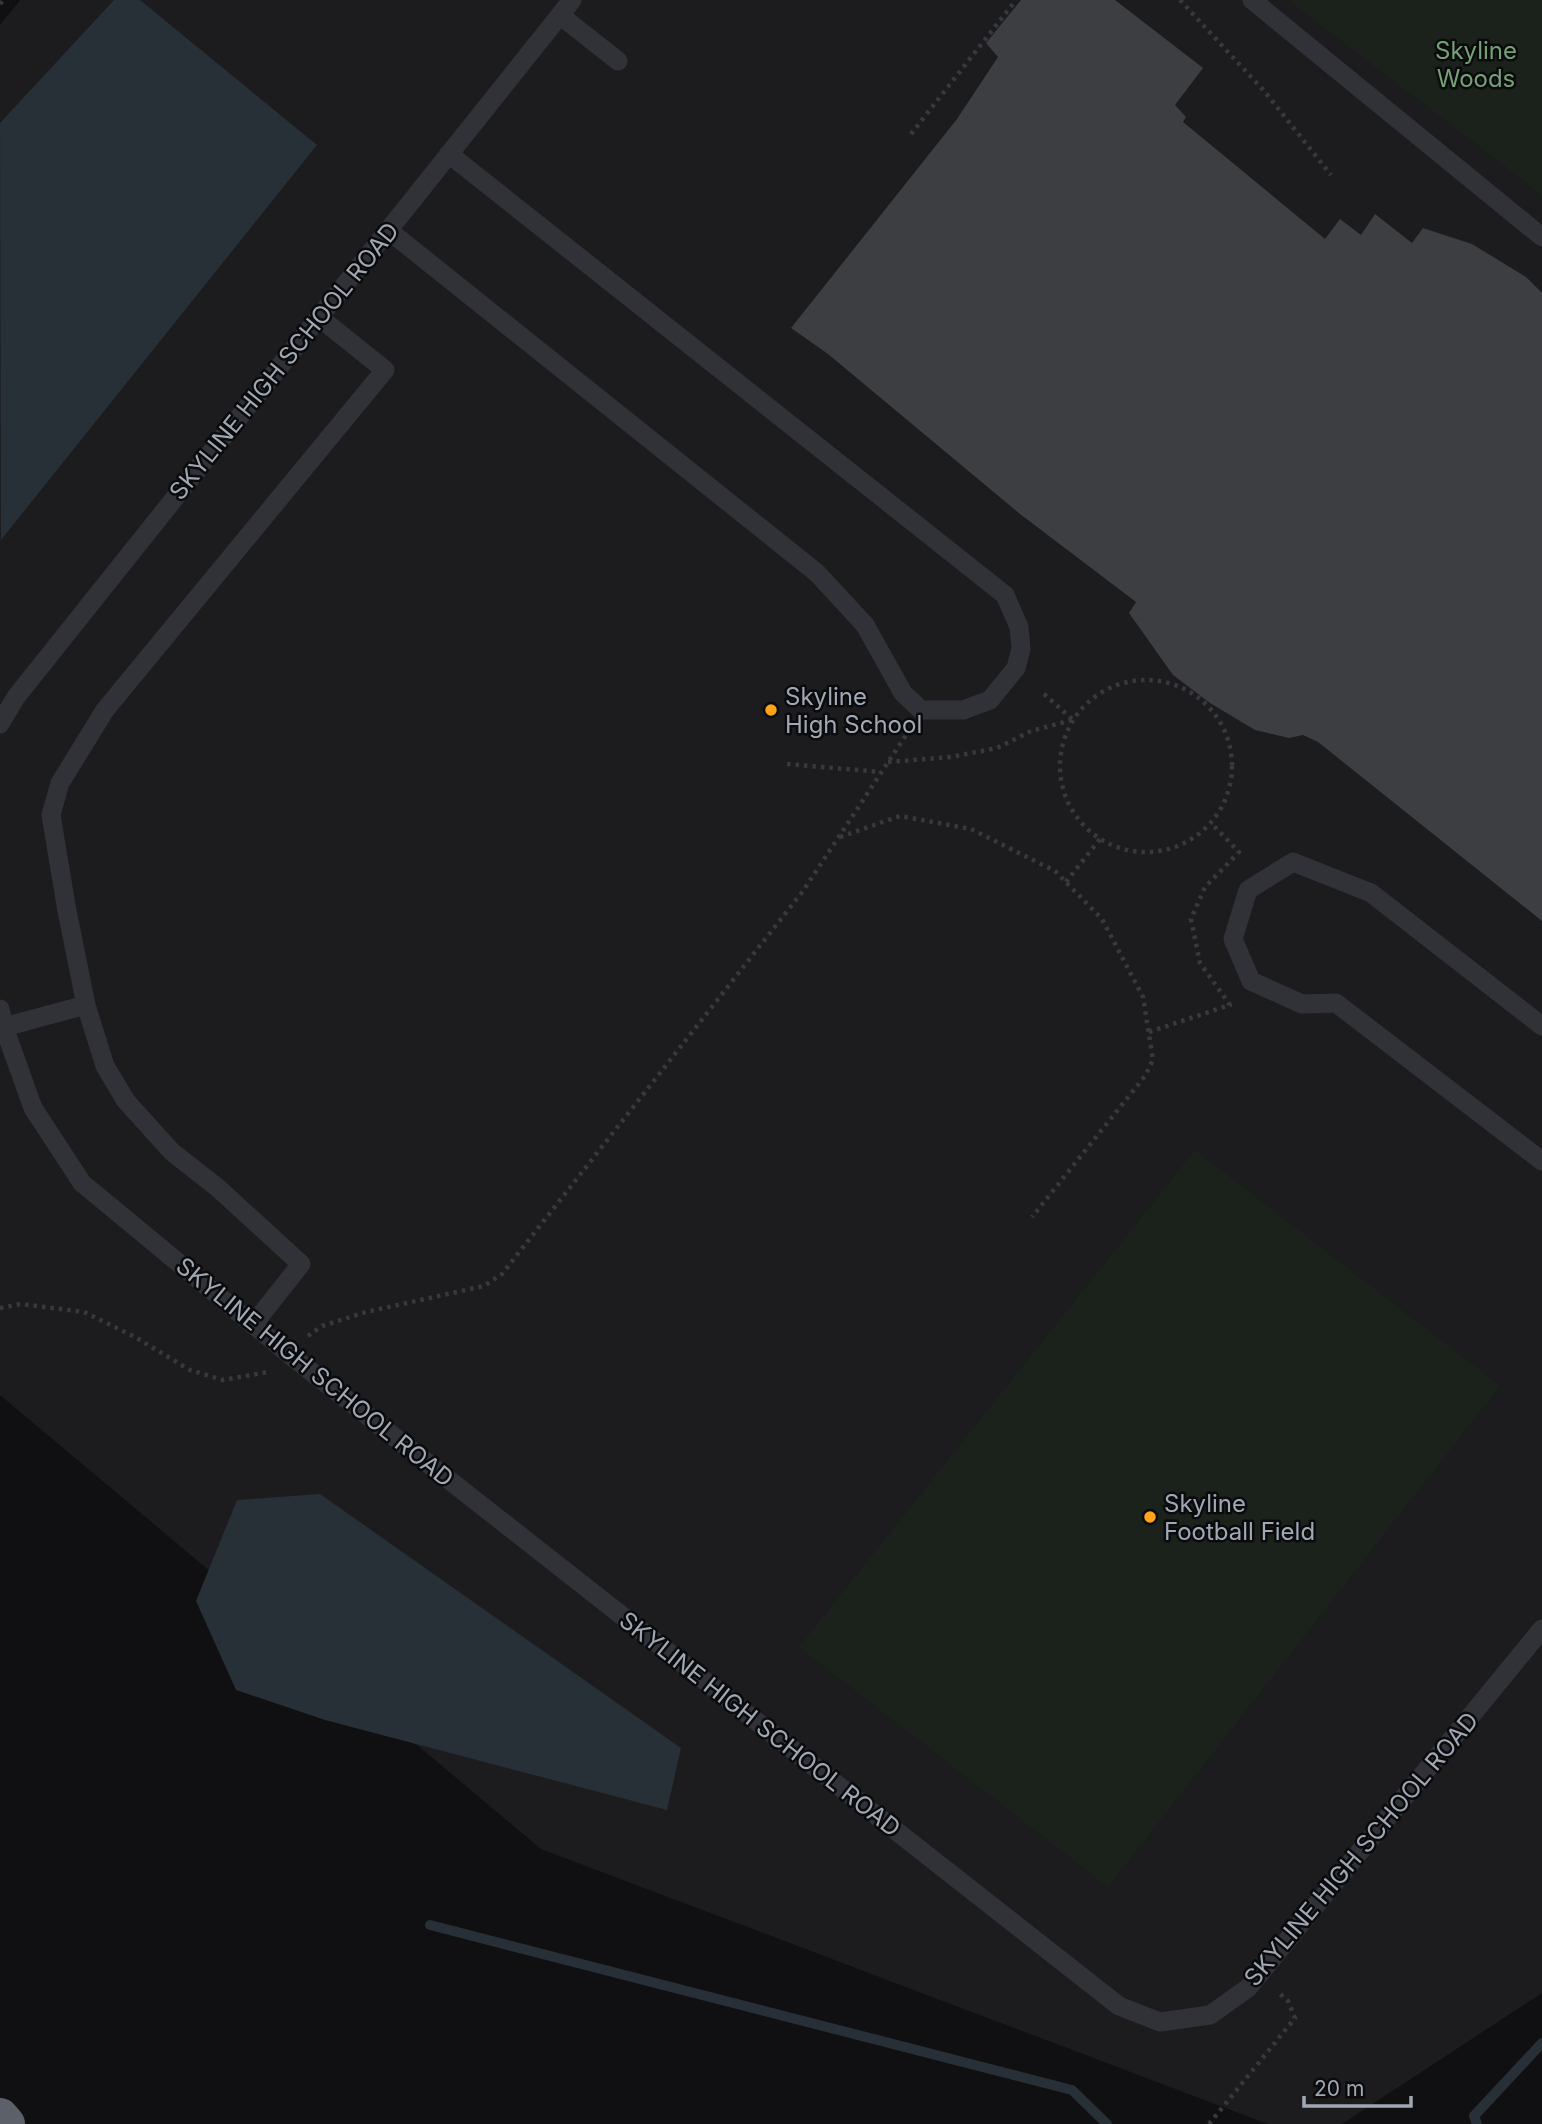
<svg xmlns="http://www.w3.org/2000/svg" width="1542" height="2124" font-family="Inter,sans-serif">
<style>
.built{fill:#1c1c1f}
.green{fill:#1a221b}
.water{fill:#263036}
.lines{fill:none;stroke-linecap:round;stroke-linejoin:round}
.stream{stroke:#263036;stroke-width:10}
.building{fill:#3c3e42}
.path{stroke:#37393e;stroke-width:4.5;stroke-dasharray:3.5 5;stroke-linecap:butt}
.lane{stroke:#313237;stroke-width:19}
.highway{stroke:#5c6169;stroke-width:38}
.poi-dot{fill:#ffa31b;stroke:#0b0b0d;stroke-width:2.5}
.labels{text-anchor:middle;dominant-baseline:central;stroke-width:5;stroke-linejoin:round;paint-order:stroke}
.park-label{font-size:24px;fill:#75a175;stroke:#0b0b0d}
.street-label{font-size:24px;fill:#a0a8b4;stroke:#0b0b0d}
.poi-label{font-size:24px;fill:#a0a8b4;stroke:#0b0b0d;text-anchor:start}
</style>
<rect width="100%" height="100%" fill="#101012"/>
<!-- built -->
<polygon class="built" points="20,0 1542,0 1542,1993 1342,2124 1268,2124 541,1849 0,1395 0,25"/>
<!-- green -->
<g class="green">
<polygon points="1288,0 1542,0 1542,196 1510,170"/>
<polygon points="1195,1150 1500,1386 1108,1887 799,1647"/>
</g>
<!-- water -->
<g class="water">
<polygon points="114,0 140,0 317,145 1,540 0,123"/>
<polygon points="320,1494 681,1748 667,1810 325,1720 236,1690 196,1601 237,1500"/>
</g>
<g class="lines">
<!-- stream -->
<g class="stream">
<polyline points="430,1925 1072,2090 1107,2124"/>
<polyline points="1477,2124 1474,2116 1542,2043"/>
</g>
</g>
<!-- building -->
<polygon class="building" points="1021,0 1115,0 1203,68 1175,105 1186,117 1183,122 1325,239 1340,219 1361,235 1375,214 1412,243 1423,228 1472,244 1526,277 1542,293 1542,921 1318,742 1303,735 1289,738 1255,730 1210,703 1173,675 1129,613 1136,602 1020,514 828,354 791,328 957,119 998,57 986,43"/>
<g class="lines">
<!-- path -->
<g class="path">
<polyline points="1180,0 1265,92 1331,175"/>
<polyline points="0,4 3,0"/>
<polyline points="911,134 1016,0"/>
<circle cx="1146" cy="766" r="86"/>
<polyline points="1044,694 1072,719"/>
<polyline points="888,762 951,757 997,748 1031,731 1072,720"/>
<polyline points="787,764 881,772"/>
<polyline points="840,837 900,816 971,829 1055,871 1102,919 1143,997 1153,1060 1145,1076 1032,1217"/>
<polyline points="1066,882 1100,839"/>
<polyline points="1149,1032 1230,1005 1200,963 1191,919 1205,887 1239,852 1212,824"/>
<polyline points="0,1308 21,1304 84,1312 135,1337 190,1370 223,1380 268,1372"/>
<polyline points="308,1336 322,1326 366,1312 484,1286 502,1274 803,891 908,732"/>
<polyline points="1209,2124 1295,2018 1288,2001 1278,1992"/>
</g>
<!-- lane -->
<g class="lane">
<polyline points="1252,0 1542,237"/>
<polyline points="561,16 618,61"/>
<polyline points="388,230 817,573 865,625 903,693 921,710 963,710 990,700 1016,668 1021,649 1019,627 1005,595 449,154"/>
<polyline points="0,724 16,697 572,0"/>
<polyline points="86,1005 105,1066 126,1101 172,1152 218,1188 301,1264 253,1325"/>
<polyline points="0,1009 4,1027 33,1108 82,1183 290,1355 1119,2006 1160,2022 1210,2015 1248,1988 1542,1629"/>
<polyline points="1542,1026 1371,893 1293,862 1248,890 1233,939 1251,981 1302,1004 1336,1003 1542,1161"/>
<polyline points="4,1027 86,1005 67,911 51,815 60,783 105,710 385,370 320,318"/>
</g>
<!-- highway -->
<polyline class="highway" points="0,2117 6,2124"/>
</g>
<!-- markers -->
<g class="poi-dot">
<circle cx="771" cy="710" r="7"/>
<circle cx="1150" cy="1517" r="7"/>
</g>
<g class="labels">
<!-- park labels -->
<g class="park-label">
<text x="1476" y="50">Skyline<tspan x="1476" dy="28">Woods</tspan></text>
</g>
<!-- street labels -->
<g class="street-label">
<text transform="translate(284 361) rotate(-51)">SKYLINE HIGH SCHOOL ROAD</text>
<text transform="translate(315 1372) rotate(39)">SKYLINE HIGH SCHOOL ROAD</text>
<text transform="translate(760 1724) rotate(38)">SKYLINE HIGH SCHOOL ROAD</text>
<text transform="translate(1361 1849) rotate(-50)">SKYLINE HIGH SCHOOL ROAD</text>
</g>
<!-- poi labels -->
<g class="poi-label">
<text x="785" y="696">Skyline<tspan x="785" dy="28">High School</tspan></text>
<text x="1164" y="1503">Skyline<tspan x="1164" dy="28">Football Field</tspan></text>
</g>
</g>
<!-- scale -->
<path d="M1304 2096v10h107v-10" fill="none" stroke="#a0a8b4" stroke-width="3.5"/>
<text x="1314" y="2096" font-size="21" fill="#a0a8b4" stroke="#0b0b0d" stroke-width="5" paint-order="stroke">20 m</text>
</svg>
